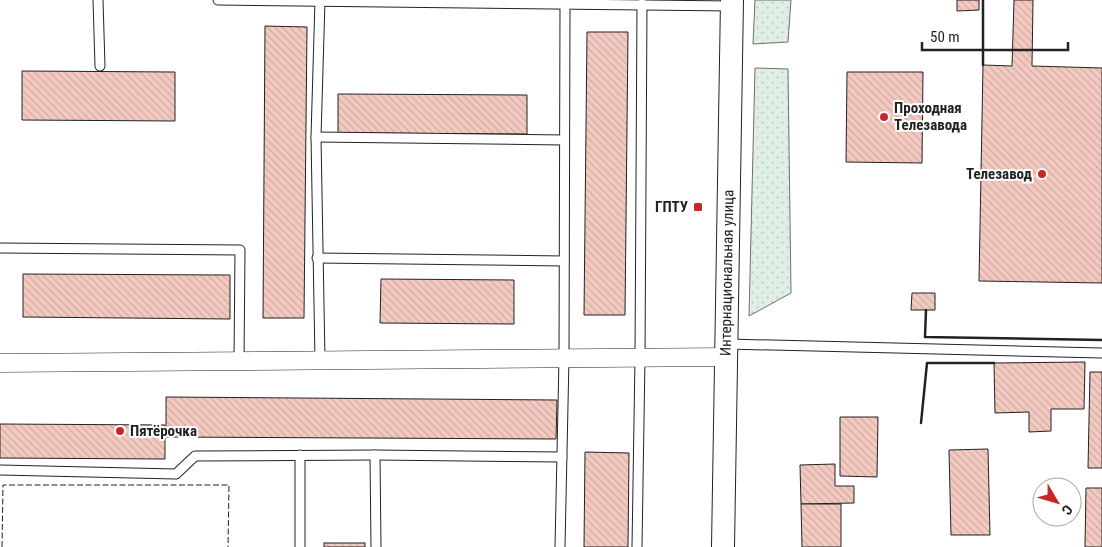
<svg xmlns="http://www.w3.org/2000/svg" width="1102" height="547" font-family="'Roboto Condensed',sans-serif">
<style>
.grass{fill:url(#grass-dots);stroke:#6f6f6f}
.building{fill:url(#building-back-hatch);stroke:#222}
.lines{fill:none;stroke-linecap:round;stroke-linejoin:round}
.service-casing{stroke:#222;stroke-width:11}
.minor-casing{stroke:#222;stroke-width:19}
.tertiary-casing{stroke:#222;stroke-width:24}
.service{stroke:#fff;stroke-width:9}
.minor{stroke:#fff;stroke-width:18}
.tertiary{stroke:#fff;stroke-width:22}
.fence{stroke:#222;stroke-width:1;stroke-dasharray:6 2.5;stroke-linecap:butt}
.wall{stroke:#222;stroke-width:2.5}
.poi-dot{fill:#c62828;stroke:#fff;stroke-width:2}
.labels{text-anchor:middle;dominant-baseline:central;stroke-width:4;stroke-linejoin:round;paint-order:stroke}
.poi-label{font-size:15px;font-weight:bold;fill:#222;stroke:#fff;text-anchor:start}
.street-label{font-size:15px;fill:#222;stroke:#fff}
</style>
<defs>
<pattern id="grass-dots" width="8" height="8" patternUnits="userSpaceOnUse" patternTransform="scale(1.25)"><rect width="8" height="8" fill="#e0efe3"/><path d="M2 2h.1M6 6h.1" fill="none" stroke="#c0cdc2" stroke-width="1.8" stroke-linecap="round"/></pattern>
<pattern id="building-back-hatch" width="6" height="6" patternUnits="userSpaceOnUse" patternTransform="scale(1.25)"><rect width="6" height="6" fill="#f3c9c0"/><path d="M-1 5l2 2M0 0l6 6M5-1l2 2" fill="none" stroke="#d0aca5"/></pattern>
</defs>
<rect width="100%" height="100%" fill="#fff"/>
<!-- grass -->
<g class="grass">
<polygon points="755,0 791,0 788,42 753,44"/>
<polygon points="755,68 788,69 791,293 749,316"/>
</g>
<!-- building -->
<g class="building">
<polygon points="957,0 979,0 979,10 957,11"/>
<polygon points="1014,0 1033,0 1032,66 1102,68 1102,283 979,281 983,65 1012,66"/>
<polygon points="265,26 307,27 304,318 263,318"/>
<polygon points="587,32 628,32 625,315 584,315"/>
<polygon points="22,71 175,72 175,121 22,120"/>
<polygon points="847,72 923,72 922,163 846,162"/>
<polygon points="338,94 527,95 527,134 338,133"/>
<polygon points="23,274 230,275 230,319 23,317"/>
<polygon points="381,279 514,280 514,324 380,323"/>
<polygon points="912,293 935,293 935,310 911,310"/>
<polygon points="1085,362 1084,409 1051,409 1051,431 1029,432 1029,412 995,413 994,363"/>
<polygon points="1090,372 1102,372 1102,468 1088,468"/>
<polygon points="166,397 557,400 556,439 166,437"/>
<polygon points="840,417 878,417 877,477 840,476"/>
<polygon points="0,424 165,425 165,459 0,458"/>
<polygon points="988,449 990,535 951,535 949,450"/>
<polygon points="585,452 629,453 628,547 584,547"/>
<polygon points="835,464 835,486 854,486 854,503 801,504 800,465"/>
<polygon points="1086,488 1102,488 1102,547 1085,547"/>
<polygon points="801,504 841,504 841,547 802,547"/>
<rect x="324" y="543" width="41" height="4"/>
</g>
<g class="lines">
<defs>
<g id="service">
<polyline points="98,0 100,66"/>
<polyline points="218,0 732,6"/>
<polyline points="316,137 564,140"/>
<polyline points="0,248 240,250 239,361"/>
<polyline points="317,258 564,261"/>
<polyline points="727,344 1102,353"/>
<polyline points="320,360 316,137 320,0"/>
<polyline points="375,455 376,547"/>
<polyline points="0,470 176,474 195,456 375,455 562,457"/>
<polyline points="300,547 300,455"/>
<polyline points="560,547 564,358 565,4"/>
<polyline points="637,547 640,358 642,4"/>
</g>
<polyline id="minor" points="0,363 726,357"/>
<polyline id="tertiary" points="723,547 732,0"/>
</defs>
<!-- service casing -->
<use href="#service" class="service-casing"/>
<!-- minor casing -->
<use href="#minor" class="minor-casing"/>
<!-- tertiary casing -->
<use href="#tertiary" class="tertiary-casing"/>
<!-- service -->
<use href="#service" class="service"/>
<!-- minor -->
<use href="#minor" class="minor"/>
<!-- tertiary -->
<use href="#tertiary" class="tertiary"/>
<!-- fence -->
<polyline class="fence" points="2,547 3,485 229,485 228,547"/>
<!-- wall -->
<g class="wall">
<polyline points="983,65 983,0"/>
<polyline points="926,310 925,337 1102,340"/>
<polyline points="921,423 927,363 994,363"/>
</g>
</g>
<!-- markers -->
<g class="poi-dot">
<circle cx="884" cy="117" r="5"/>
<circle cx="1042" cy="174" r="5"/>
<rect x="693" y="202" width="10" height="10" rx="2.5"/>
<circle cx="120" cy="431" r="5"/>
</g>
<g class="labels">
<!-- poi labels -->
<g class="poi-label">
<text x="894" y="108">Проходная<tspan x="894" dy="17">Телезавода</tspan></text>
<text x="1032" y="174" text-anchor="end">Телезавод</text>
<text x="688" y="207" text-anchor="end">ГПТУ</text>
<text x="130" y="431">Пятёрочка</text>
</g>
<!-- street labels -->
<g class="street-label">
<text transform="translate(727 273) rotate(-89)">Интернациональная улица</text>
</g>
</g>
<!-- north arrow -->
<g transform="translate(1057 502) rotate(128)"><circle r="24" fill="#ffffff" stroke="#a7a7a7"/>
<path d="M0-4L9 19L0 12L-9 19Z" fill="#c62828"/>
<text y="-8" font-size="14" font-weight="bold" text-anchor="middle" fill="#222222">С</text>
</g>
<!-- scale -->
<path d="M922 42v8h146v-8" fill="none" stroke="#222222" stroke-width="2.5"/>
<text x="930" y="42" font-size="15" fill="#222222" stroke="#ffffff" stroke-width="4" paint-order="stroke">50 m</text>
</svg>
